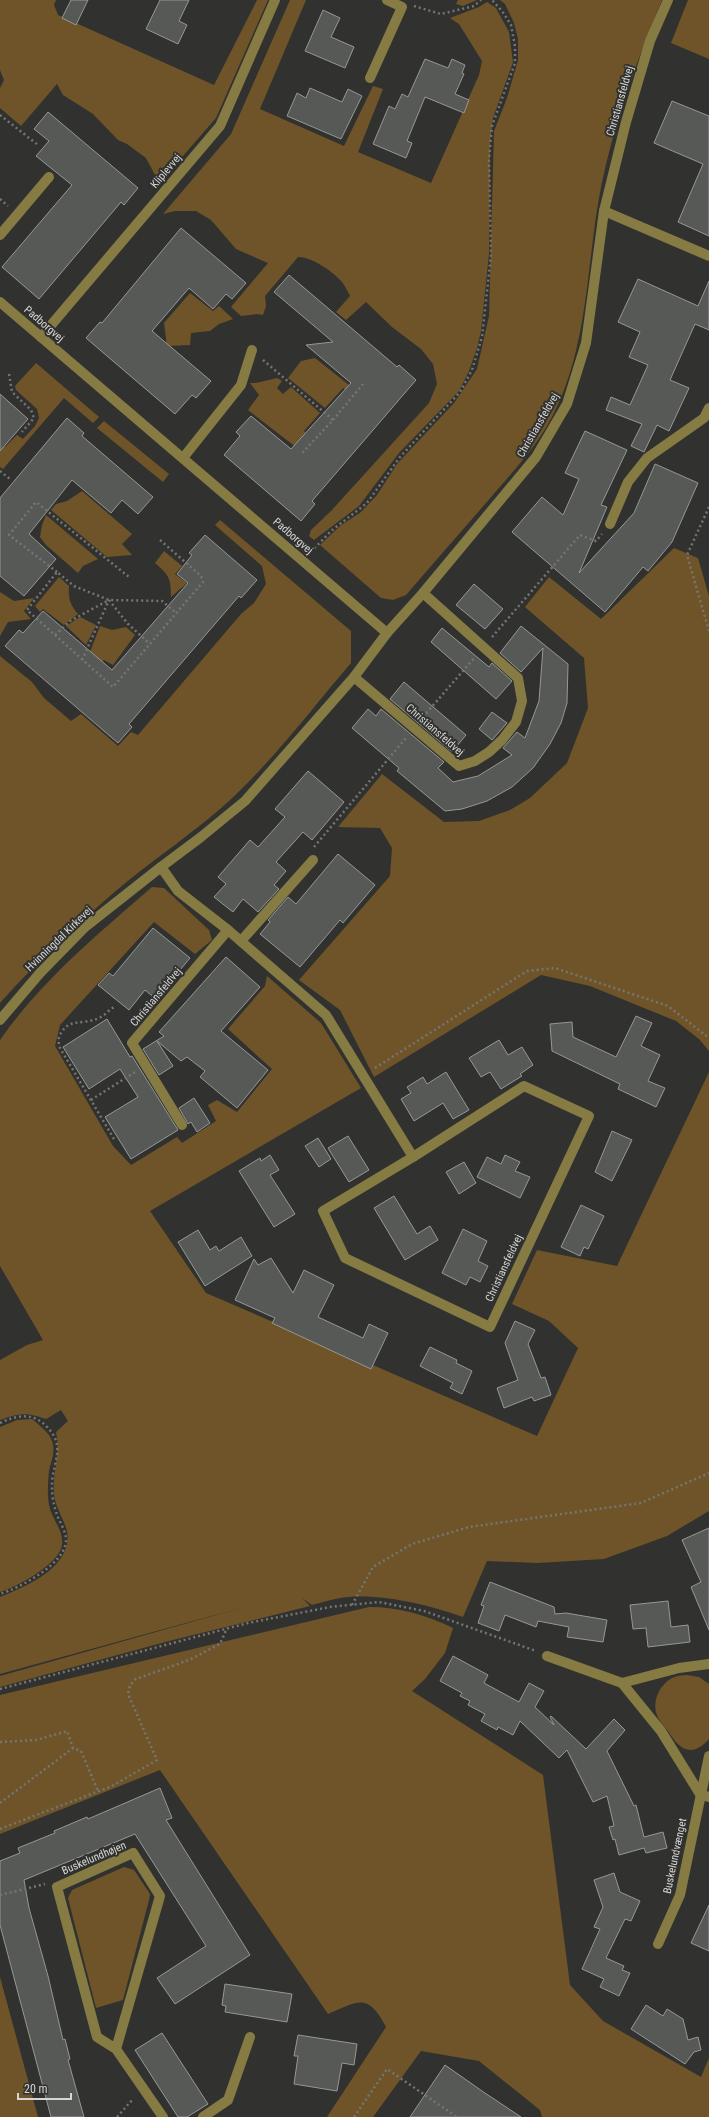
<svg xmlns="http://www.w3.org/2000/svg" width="709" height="2117" font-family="'Roboto Condensed',sans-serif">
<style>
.green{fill:#6e5428}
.building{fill:#565955;stroke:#969895}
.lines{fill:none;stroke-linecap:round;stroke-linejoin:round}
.path{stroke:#757673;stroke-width:2.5;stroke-dasharray:2 3;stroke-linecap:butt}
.minor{stroke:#867b43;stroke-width:10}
.labels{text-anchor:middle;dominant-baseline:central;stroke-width:4;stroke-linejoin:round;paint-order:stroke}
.street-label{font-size:11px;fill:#d6d7d5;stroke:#31322f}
</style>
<rect width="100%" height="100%" fill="#31322f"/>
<!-- green -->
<g class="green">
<polygon points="0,0 56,0 54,5 58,15 214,85 257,0 268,0 216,118 162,180 155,175 146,158 127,144 118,140 93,114 63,95 57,84 21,126 0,108 0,88 4,80 0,70"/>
<path d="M290 0H306L260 109 344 146 373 86 383 89 358 152 431 183 479 75 482 61 459 24 450 18 479 7 487 2 496 8 509 32 513 62 493 118 490 142 489 254 481 331 477 348 469 371 459 391 399 453 359 506 314 540 309 536 311 530 331 511 429 403 437 384 433 364 421 349 392 327 366 302 346 320 336 312 350 296C348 292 345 286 342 282 334 272 310 256 298 257L265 296 266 306 263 315 257 314 241 316 231 307 268 263 236 249 211 220 196 211H175L163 214 231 134Z"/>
<polygon points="458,0 477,0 463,6 456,4"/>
<path d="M500 0H662C637 61 614 122 601 187 586 264 589 346 552 417 538 444 517 467 498 489 467 525 436 560 406 595L393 600 381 598 320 545 340 526 361 512 377 495 397 464 454 403 477 369 489 316 494 131 507 98 518 60V39L514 23 505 4Z"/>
<polygon points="688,0 709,0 709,59 671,43"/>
<polygon points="190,293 213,311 219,306 233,319 219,324 210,331 191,333 190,345 167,346 164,323"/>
<polygon points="315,358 354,389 350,393 343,388 325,408 288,378 301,361"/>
<polygon points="36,363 99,417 93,423 64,398 3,469 0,467 0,443 5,447 17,435 23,439 35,426 39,418 37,409 16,390 15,386"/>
<polygon points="277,378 282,381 277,388 283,394 291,387 320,413 304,431 311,439 301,451 248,410 259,395 250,383 256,383"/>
<polygon points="104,421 169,474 163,482 97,428"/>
<polygon points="82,491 132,534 122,544 132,555 107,557 51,510 56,504 67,501"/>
<polygon points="46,515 98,559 83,566 78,573 46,545 40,537 42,525"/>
<path d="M220 520 351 631V663C309 712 269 766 220 809 191 834 159 856 129 880 83 918 40 958 0 1003V656L32 682 44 698 71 721 81 714 118 746 131 732 138 735 241 614 254 603 266 584 262 566 215 525Z"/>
<polygon points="674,548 698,558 709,596 709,1051 699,1039 676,1021 590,986 541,975 374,1077 340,1010 299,980 390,876 392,848 380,828 338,827 382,774 444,822 479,821 510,810 530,798 567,763 588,708 584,658 525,607 549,577 601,619"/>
<path d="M164 551 182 566 175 574 187 583 171 597C171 578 169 575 155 563Z"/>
<path d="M59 577 69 586C68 598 70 605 78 614L64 625 43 609 40 612 35 606Z"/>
<polygon points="0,592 14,601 34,598 24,611 31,619 8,622 0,636"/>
<polygon points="80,617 96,625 86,645 66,626"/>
<polygon points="100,626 112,630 126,627 135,635 113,665 104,660 97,665 88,657"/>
<path d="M152 887 164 888 209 930 212 940 195 954 154 922 60 1025 55 1046 113 1146 131 1165 177 1137 182 1143 216 1121 208 1105 217 1100 237 1112 272 1069 228 1029 265 986 267 976 321 1023 361 1088 150 1211 206 1293 537 1436 578 1348 549 1321 512 1304 537 1250 617 1266 709 1072V1511L667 1536 604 1559 538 1563 487 1561 463 1617C429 1605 385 1594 348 1597 336 1598 323 1602 312 1605L302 1598 310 1606 169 1641 0 1687V1676L248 1606 0 1674V1597C27 1586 73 1567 67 1531 64 1519 55 1507 54 1494 52 1472 61 1453 56 1432L68 1421 61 1410 46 1419C26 1412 20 1413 0 1420V1360L27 1345 43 1340 0 1266V1040C41 981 98 934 152 887Z"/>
<path d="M32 1419C39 1425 49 1432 52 1441 56 1452 51 1461 49 1471 48 1483 47 1494 49 1505 52 1521 68 1534 60 1551 52 1567 17 1587 0 1592V1427L17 1420Z"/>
<path d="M369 1607C400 1607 426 1615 453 1628L445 1653 425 1679 412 1691 543 1775 570 1985 603 2021 701 2077 709 2058V2117H542L540 2110 479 2061 421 2051 373 2117H327L386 2027C368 1992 358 2001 328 2014L160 1770 0 1834V1695Z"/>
<path d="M687 1675 699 1677 709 1684V1739C705 1744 697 1750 691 1750 680 1750 673 1739 668 1731 664 1726 659 1721 657 1715 652 1702 659 1685 672 1678 676 1676 682 1675 687 1675Z"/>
<polygon points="124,1867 134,1870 150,1894 149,1900 123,2000 96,2008 68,1898 72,1890"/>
<polygon points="0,1977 38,2117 0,2117"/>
</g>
<!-- building -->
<g class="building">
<polygon points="71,0 88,0 76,25 62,18"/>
<polygon points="160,0 189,0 179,21 187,25 178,44 146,29"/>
<polygon points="323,10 340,18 331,37 354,47 345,68 305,51"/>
<polygon points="425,59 448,68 452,59 465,65 462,73 464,74 455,94 469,100 464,113 425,97 407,141 412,143 406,158 373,144 389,106 395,109 402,94 408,97"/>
<polygon points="310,88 342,102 348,89 362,96 341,139 287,116 297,93 306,98"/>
<polygon points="672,101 709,116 709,236 678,222 703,164 654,143"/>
<polygon points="48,112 138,188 124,205 121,202 39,299 2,267 72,185 36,156 49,141 34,129"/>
<polygon points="181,228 246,283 232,299 226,294 213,309 189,288 152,331 211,381 196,398 192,395 175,414 86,338 100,322 102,323"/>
<polygon points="289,275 397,367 399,365 416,380 312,501 315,504 301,521 224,455 240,436 236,432 251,416 291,449 351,383 306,345 333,342 274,292"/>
<polygon points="638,279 698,306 709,281 709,330 695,324 670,380 689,388 669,431 657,425 644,452 631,446 642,424 606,410 611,397 630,405 648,365 629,357 640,332 618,322"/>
<polygon points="0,394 28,419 0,451"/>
<polygon points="67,418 84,433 82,436 153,497 138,514 122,500 111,513 72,480 29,534 56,559 24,596 0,576 0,498"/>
<polygon points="585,431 627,450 601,505 607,507 579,573 634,513 655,464 698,483 672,542 648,571 643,567 605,612 512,532 542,497 563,515 579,479 565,473"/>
<polygon points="205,535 257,580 241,598 239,596 129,724 132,727 118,743 5,646 19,630 23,633 43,611 112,670 188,583 177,574 192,555 189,553"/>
<polygon points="474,584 503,609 485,629 456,605"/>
<polygon points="521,626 568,664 567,703 561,723 550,744 533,768 512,787 487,801 462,809 445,811 397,771 399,768 352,728 368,709 376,716 381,709 444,762 438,768 453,782 478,776 512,755 503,748 517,732 525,738 539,701 543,648 521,672 500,653"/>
<polygon points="442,628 489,667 492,663 512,681 496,699 431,642"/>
<polygon points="404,682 466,735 452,752 390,699"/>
<polygon points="492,712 507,723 492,740 479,729"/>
<polygon points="308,771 344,802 312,840 303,832 276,862 286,871 274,885 279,889 258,912 243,899 233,912 214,897 226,884 218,877 250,840 258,847 285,817 275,809"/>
<polygon points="338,854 375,885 343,923 340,920 300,967 260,934 270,922 268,920 288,897 296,904"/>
<polygon points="153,928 190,958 156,999 145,990 129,1010 98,985 109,973 113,976"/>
<polygon points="226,957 260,987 221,1031 268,1070 237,1108 200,1077 205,1071 187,1057 181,1061 157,1041 173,1066 159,1075 143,1049 164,1036 159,1032"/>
<polygon points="636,1016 652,1023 641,1046 660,1055 648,1081 665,1088 656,1107 618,1089 620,1084 552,1051 550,1024 572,1022 573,1037 616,1057"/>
<polygon points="107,1019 130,1057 132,1056 178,1130 131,1159 105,1117 138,1097 120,1069 89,1089 63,1047"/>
<polygon points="499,1040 508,1055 522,1047 533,1065 520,1074 522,1076 501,1089 490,1072 481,1077 469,1058"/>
<polygon points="446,1072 469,1110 453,1119 443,1103 414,1121 401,1099 411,1093 407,1087 423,1077 427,1084"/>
<polygon points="194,1098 210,1123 197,1132 191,1122 188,1124 179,1108"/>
<polygon points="612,1131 632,1140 612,1181 595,1172"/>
<polygon points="348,1136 369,1170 349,1182 328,1148"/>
<polygon points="318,1138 331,1159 319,1167 305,1146"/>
<polygon points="270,1155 279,1170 270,1175 295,1214 274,1227 239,1171 260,1158 261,1161"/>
<polygon points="505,1155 520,1162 515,1171 530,1177 520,1198 477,1177 487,1157 501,1164"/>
<polygon points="464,1162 476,1183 459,1194 446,1172"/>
<polygon points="394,1196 417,1234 430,1226 438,1240 405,1260 374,1208"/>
<polygon points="581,1205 604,1216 588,1249 584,1247 580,1256 561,1247"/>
<polygon points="463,1229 487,1241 478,1261 488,1266 480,1282 470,1277 466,1285 442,1273"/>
<polygon points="198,1230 210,1250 216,1246 219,1251 241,1237 252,1256 205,1286 178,1242"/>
<polygon points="271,1258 293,1293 304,1270 334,1285 318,1317 363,1338 369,1324 388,1333 371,1369 272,1323 275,1318 235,1300 254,1259 258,1265"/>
<polygon points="515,1321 535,1330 528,1344 541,1378 545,1377 551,1395 534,1401 532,1397 504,1408 497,1388 518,1380 505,1343"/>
<polygon points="430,1347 457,1360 456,1363 472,1371 462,1394 450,1388 453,1383 420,1366"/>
<polygon points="709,1528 709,1630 691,1587 701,1582 682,1540"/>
<polygon points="490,1582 554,1607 555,1614 566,1613 607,1620 603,1642 567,1637 569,1627 538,1621 536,1627 505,1615 499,1631 478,1623 484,1606 481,1605"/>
<polygon points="668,1601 671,1627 688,1625 690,1642 648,1647 646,1628 633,1629 630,1605"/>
<polygon points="453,1656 488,1675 484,1683 519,1702 529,1683 544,1691 535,1707 554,1725 550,1717 551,1716 586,1749 614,1719 625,1730 607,1751 634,1806 636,1805 644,1837 663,1832 667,1848 646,1853 644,1848 619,1855 615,1839 613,1840 609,1827 614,1826 607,1796 593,1802 567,1750 559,1758 520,1721 513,1735 498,1727 497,1730 481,1721 485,1714 468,1705 470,1701 460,1696 462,1693 440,1681"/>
<polygon points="160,1788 172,1818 166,1820 250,1955 175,2004 157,1978 206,1946 135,1834 24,1880 29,1908 48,1976 63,2040 65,2039 70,2059 68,2060 84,2117 51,2117 0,1925 0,1861 20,1853 18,1848 55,1833 54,1831 87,1817 88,1819"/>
<polygon points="614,1873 620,1892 640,1901 631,1921 625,1919 606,1958 624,1966 622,1970 630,1973 619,1996 600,1987 604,1979 582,1969 600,1929 594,1927 603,1907 594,1880"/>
<polygon points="709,1905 709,1951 691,1943"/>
<polygon points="225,1984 292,1994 287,2022 225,2012 226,2006 222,2005"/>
<polygon points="646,2005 663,2016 667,2009 683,2019 688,2040 698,2037 701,2050 694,2052 685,2064 631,2029"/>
<polygon points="162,2033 208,2104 187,2117 178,2117 135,2050"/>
<polygon points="298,2035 357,2044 354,2065 342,2063 337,2091 294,2084 298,2056 294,2056"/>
<polygon points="445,2065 482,2091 521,2117 410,2117"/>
</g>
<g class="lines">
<!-- path -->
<g class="path">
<polyline points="414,6 441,14 474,6 481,0"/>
<polyline points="0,115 38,145"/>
<polyline points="0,199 8,206"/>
<polyline points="263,360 333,420 302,453"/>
<polyline points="9,374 12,392 31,410 34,418 22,432"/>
<polyline points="333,420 363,384"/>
<polyline points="0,471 10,479"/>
<polyline points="709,507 687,555 709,631"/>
<polyline points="160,540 201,576 203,582 113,687 27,610 57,572 74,586 109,600 162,601 176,613"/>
<polyline points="311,552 331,531 367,503 400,457 460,392 472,370 482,337 491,255 489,159 492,126 515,63 515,46 511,25 502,11 492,0"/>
<polyline points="57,572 9,535 36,502 129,577"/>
<polyline points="109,600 128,624 150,644"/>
<polyline points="55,635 70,621 109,600"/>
<polyline points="492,637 580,535 596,541 602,534"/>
<polyline points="82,660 109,600"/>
<polyline points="423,717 475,657"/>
<polyline points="314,847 406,738"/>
<polyline points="375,1068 527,971 555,968 668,1006 709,1038"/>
<polyline points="91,1100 135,1072"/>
<path d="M114 1139 60 1048 58 1040C66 1016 81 1026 99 1018 104 1016 109 1010 114 1007"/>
<path d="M0 1423C17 1415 33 1412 47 1427 52 1432 56 1438 57 1445 59 1457 51 1474 52 1488 52 1497 54 1506 57 1515 60 1523 66 1531 66 1540 66 1564 19 1588 0 1594"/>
<polyline points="352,1605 373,1567 412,1544 469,1527 641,1503 709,1473"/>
<polyline points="0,1689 248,1623 330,1607 379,1602 424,1611 536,1651"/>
<polyline points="0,1742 36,1740 67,1731 73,1748 81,1751 98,1791"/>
<polyline points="0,1803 73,1748"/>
<polyline points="0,1829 112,1786 157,1760 128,1694 130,1685 136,1679 189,1660 220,1644 227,1628"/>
<polyline points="0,1895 45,1884"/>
<polyline points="117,2117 133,2099"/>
<polyline points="354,2117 387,2069 457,2117"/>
</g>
<!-- minor -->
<g class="minor">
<polyline points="370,78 402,7 387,0"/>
<polyline points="604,211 709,256"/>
<polyline points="0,235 49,177"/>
<polyline points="0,302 387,633"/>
<polyline points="41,337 220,126 275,0"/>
<polyline points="183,458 241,385 252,350"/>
<polyline points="610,524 628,482 647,458 704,418 709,408"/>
<polyline points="354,677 459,766 475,761 489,752 502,740 516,722 522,701 518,678 423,593"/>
<polyline points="241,941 313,860"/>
<polyline points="0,1020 40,973 85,927 161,867"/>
<polygon points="524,1086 589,1116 490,1327 345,1258 323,1211 413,1157"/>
<polyline points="182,1125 132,1043 228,930"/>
<polyline points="413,1157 326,1015 228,930 178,891 161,867 201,837 245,801 354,677 387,633 423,593 536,457 567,404 586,343 604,211 626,122 650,41 668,0"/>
<polyline points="547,1656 622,1683 679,1668 709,1664"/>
<polyline points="622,1683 661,1731 700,1794 709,1797"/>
<polyline points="658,1944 680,1895 709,1756"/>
<polyline points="116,2049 160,1896 133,1853 57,1887 97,2037 116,2049 163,2117"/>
<polyline points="203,2117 228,2100 250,2037"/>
</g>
</g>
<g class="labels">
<!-- street labels -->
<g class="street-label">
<text transform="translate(620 101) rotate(-74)">Christiansfeldvej</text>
<text transform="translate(166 171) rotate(-50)">Kliplevvej</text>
<text transform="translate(44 324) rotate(41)">Padborgvej</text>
<text transform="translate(538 425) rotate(-60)">Christiansfeldvej</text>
<text transform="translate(293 536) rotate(41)">Padborgvej</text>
<text transform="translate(435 730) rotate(41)">Christiansfeldvej</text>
<text transform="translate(59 939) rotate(-44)">Hvinningdal Kirkevej</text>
<text transform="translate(156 997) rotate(-50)">Christiansfeldvej</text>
<text transform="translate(504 1268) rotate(-65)">Christiansfeldvej</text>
<text transform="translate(675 1856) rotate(-78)">Buskelundvænget</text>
<text transform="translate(94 1858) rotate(-23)">Buskelundhøjen</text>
</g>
</g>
<!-- scale -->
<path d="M18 2093v6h53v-6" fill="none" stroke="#d6d7d5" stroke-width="2"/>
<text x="24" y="2093" font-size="12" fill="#d6d7d5" stroke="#31322f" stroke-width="3" paint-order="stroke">20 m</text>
</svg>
